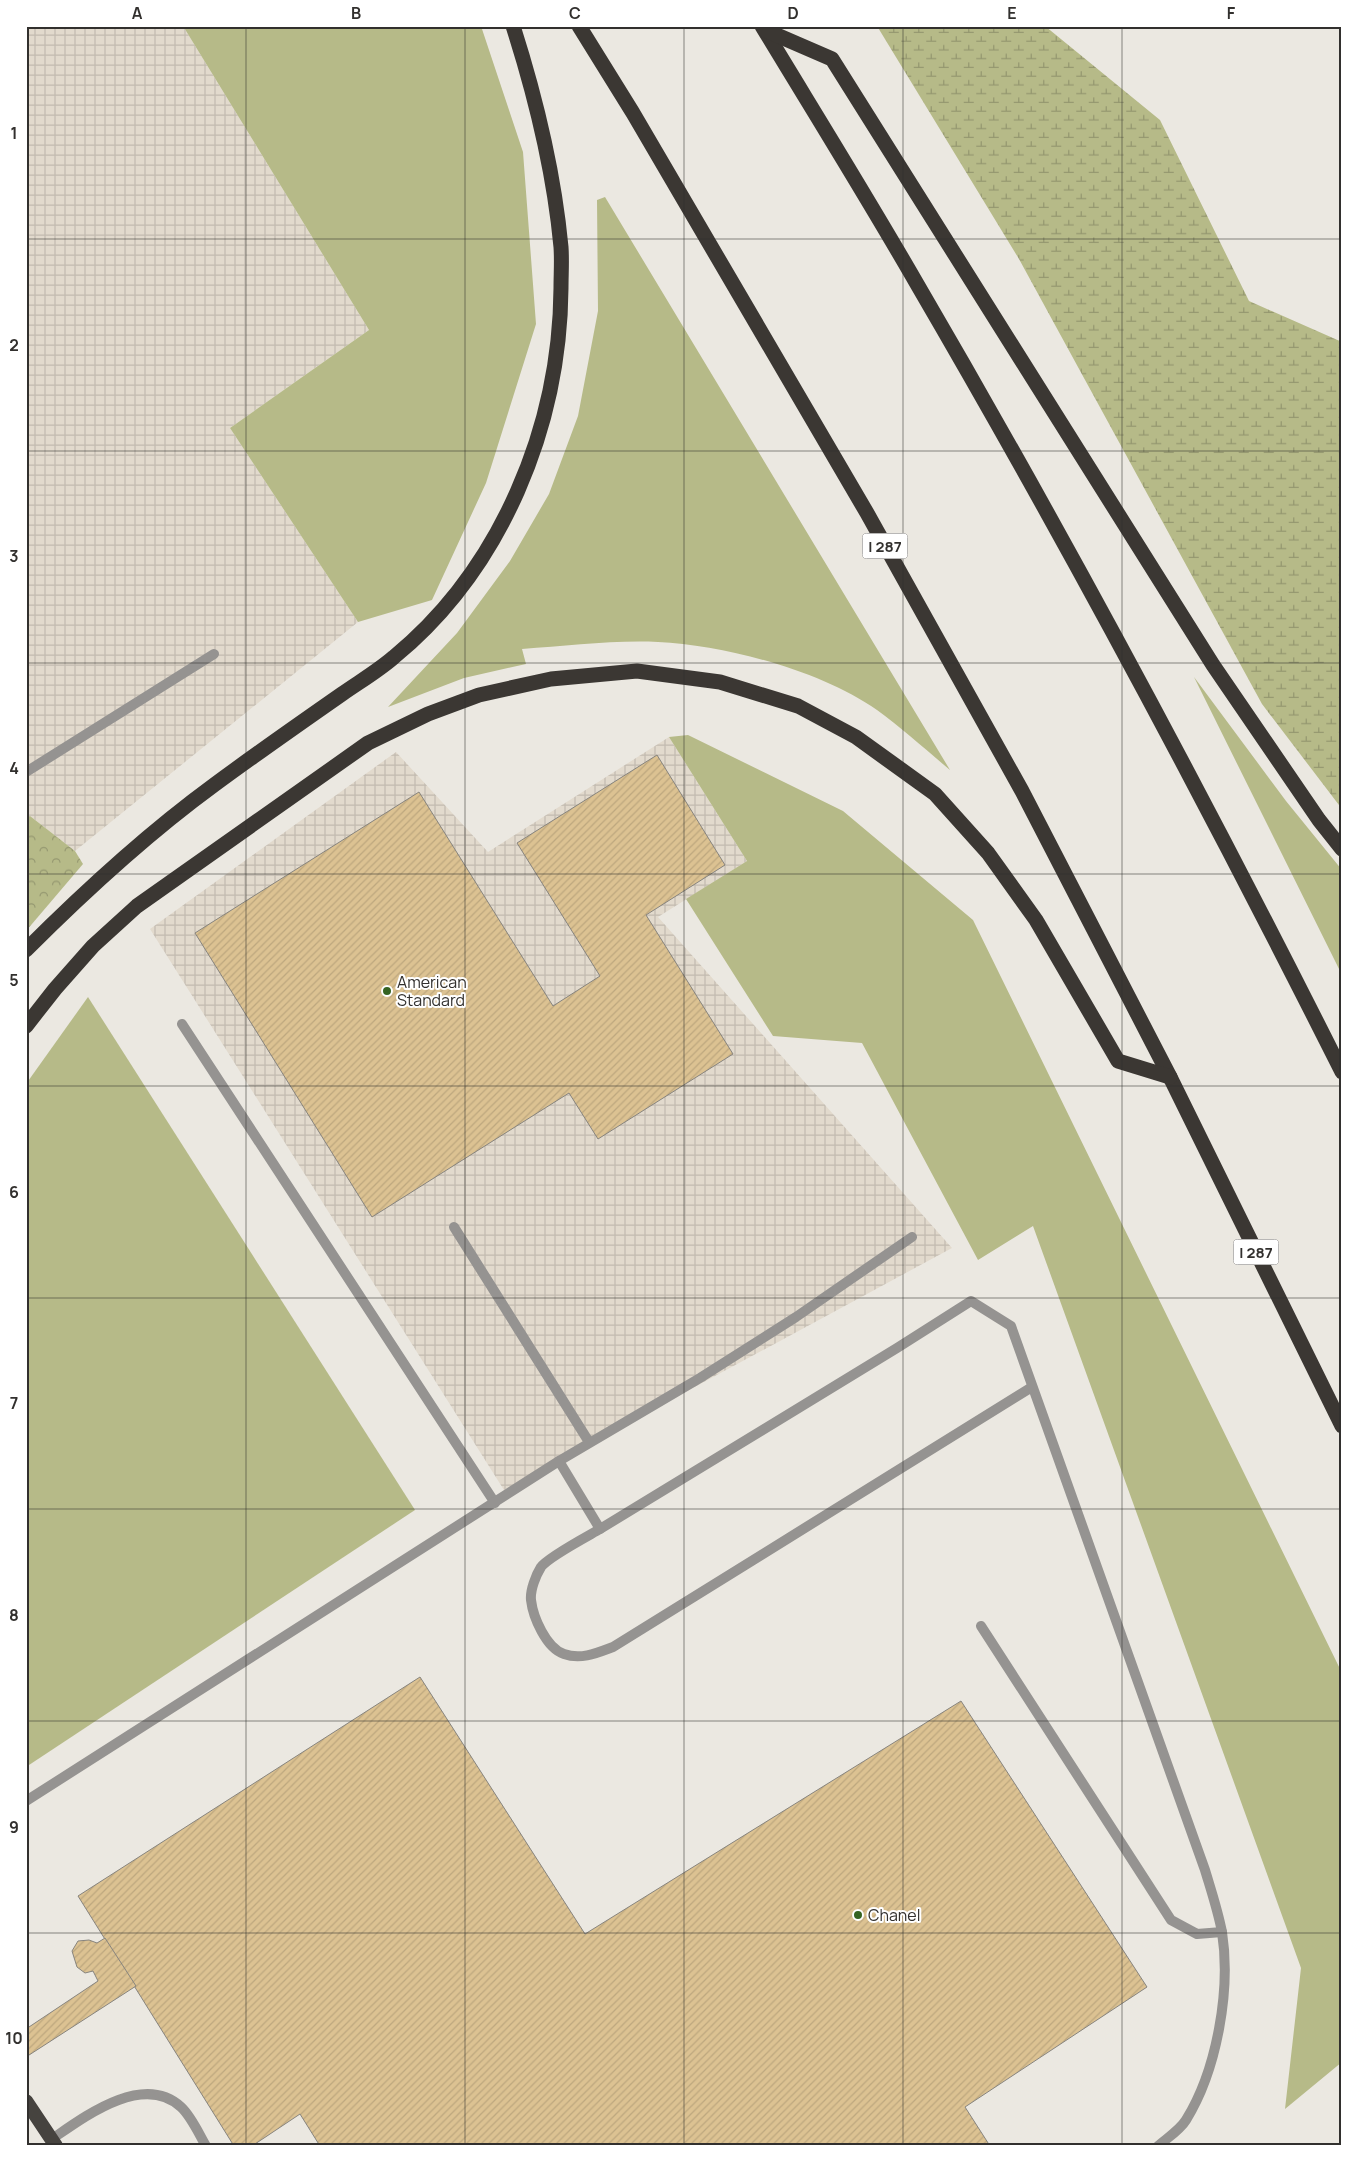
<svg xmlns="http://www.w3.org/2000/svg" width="1368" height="2172" font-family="Manrope,sans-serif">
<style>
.industrial{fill:url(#industrial-grid)}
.grass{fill:#b6ba88}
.forest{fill:url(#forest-crowns)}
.wetland{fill:url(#wetland-marsh)}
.building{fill:url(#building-hatch);stroke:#87847e}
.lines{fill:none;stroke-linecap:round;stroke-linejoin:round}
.service{stroke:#959391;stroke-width:10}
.trunk{stroke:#46433f;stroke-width:14}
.motorway{stroke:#3b3733;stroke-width:15}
.grid{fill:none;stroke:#32302e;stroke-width:1;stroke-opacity:0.55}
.poi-dot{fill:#356322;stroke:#fff;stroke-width:2}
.labels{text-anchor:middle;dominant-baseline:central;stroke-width:4;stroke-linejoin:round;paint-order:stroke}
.shield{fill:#fff;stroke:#706e6d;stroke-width:1}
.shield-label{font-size:15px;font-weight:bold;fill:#32302e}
.poi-label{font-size:16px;fill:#32302e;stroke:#fff;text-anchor:start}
.neatline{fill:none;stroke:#32302e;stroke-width:2}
.grid-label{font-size:16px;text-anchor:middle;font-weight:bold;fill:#32302e}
</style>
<defs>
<pattern id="industrial-grid" width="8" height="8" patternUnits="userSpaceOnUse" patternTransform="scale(1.25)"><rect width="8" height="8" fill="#e2dacd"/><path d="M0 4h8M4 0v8" fill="none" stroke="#c2bbb0"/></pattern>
<pattern id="forest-crowns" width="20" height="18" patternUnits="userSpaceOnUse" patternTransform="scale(1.25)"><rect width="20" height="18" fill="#b6ba88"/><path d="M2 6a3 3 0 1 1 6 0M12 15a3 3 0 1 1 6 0" fill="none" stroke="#959870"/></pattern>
<pattern id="wetland-marsh" width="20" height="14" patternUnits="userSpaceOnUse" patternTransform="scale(1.25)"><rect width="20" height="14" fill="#b6ba88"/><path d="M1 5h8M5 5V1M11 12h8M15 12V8" fill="none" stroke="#959870"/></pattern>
<pattern id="building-hatch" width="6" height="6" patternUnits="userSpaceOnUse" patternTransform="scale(1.25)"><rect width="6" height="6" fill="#dcc292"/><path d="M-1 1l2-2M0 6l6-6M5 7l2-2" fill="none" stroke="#bda77e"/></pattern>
</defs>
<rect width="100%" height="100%" fill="#ebe8e1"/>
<!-- industrial -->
<g class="industrial">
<polygon points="26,26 183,26 369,330 230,428 358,622 75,851 30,816 26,818"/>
<polygon points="669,737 747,861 658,917 952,1248 504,1490 150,929 396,752 488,852"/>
</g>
<!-- grass -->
<g class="grass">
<polygon points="183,26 481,26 523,152 536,324 486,483 432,600 358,622 230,428 369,330"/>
<path d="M605 197 950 770C926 750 902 728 877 710 821 671 726 645 658 642 613 640 567 646 522 649L526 664 464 678 388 707 457 633 510 561 549 494 578 416 598 311 597 200Z"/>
<polygon points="1194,677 1286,801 1342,870 1342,975"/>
<polygon points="688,735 843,811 973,920 1342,1673 1342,2062 1285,2109 1301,1968 1033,1226 978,1260 862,1043 773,1036 686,899 747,861 669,737"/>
<polygon points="88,997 415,1510 26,1767 26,1084"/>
</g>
<!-- forest -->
<polygon class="forest" points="30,816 75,851 83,864 26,931 26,818"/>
<!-- wetland -->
<polygon class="wetland" points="877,26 1045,26 1160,120 1249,301 1342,342 1342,809 1262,704 1019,259"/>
<!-- building -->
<g class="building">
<polygon points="657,755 725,865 646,915 733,1054 598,1139 569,1093 372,1217 195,933 419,792 553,1006 600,976 517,843"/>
<polygon points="420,1677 585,1934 961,1701 1147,1987 965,2107 990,2146 320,2146 300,2114 252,2146 234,2146 78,1896"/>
<polygon points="105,1938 136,1986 26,2057 26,2029 98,1981 93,1971 85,1973 77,1967 72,1951 78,1941 89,1940 97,1943"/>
</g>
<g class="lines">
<!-- service -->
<g class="service">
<polyline points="26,772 214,654"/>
<polyline points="182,1024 495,1503"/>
<polyline points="454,1227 589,1442"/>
<polyline points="559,1461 700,1378 796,1317 912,1237"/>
<path d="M600 1529C588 1536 548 1557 541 1567 536 1575 530 1590 531 1600 533 1617 546 1648 564 1654 581 1660 597 1653 613 1647L1032 1387"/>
<polyline points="981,1626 1171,1920 1197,1934 1222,1932"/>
<path d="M26 1801 559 1461 600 1529 897 1348 971 1301 1011 1326 1205 1870C1211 1890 1218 1911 1222 1932 1231 1990 1217 2070 1186 2120 1180 2130 1167 2138 1158 2146"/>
<path d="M52 2139C84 2117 143 2072 181 2107 191 2116 199 2134 206 2146"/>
</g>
<!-- trunk -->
<polyline class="trunk" points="26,2101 56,2146"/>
<!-- motorway -->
<g class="motorway">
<polyline points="579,26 633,113 867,513 1022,791 1170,1077 1342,1426"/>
<path d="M762 26C814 112 867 197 917 284 1067 541 1208 805 1342 1072"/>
<polyline points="765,30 832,59 1213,665 1319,820 1342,849"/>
<path d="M26 950C85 891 147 834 214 785 256 754 299 724 342 694 359 682 378 671 394 657 502 568 560 426 561 288 561 274 562 261 561 247 554 172 536 98 513 26"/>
<polyline points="26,1026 55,989 93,946 137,906 368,743 428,714 479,695 551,679 637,671 720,682 798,706 856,737 935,794 988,853 1036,920 1118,1061 1170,1077"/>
</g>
</g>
<!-- grid -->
<path class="grid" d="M246 26V2146M465 26V2146M684 26V2146M903 26V2146M1122 26V2146M26 239H1342M26 451H1342M26 663H1342M26 874H1342M26 1086H1342M26 1298H1342M26 1509H1342M26 1721H1342M26 1933H1342"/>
<!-- markers -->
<g class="poi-dot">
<circle cx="387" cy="991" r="5"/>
<circle cx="858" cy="1915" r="5"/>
</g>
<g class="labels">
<!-- shield labels -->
<g class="shield">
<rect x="862.5" y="533.5" width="45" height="25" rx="4"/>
<rect x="1233.5" y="1239.5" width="45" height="25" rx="4"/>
</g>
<g class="shield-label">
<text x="885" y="546">I 287</text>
<text x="1256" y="1252">I 287</text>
</g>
<!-- poi labels -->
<g class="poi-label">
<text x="397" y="982">American<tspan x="397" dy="18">Standard</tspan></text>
<text x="868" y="1915">Chanel</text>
</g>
</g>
<!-- border -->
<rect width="1368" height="2172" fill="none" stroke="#ffffff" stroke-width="55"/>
<rect x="28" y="28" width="1312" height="2116" class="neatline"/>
<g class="grid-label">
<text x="137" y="19">A</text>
<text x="356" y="19">B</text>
<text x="575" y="19">C</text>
<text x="793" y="19">D</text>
<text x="1012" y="19">E</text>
<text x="1231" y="19">F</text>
<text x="14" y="139">1</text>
<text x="14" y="351">2</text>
<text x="14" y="562">3</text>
<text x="14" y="774">4</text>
<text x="14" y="986">5</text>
<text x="14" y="1198">6</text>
<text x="14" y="1409">7</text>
<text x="14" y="1621">8</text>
<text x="14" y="1833">9</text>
<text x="14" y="2044">10</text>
</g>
</svg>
